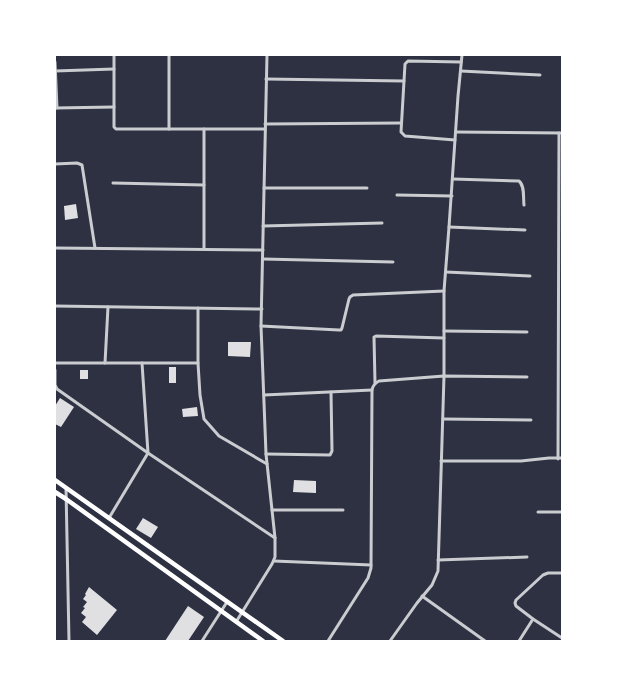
<svg xmlns="http://www.w3.org/2000/svg" width="617" height="696" font-family="'Space Grotesk',sans-serif">
<style>
.building{fill:#e0e0e3}
.lines{fill:none;stroke-linecap:round;stroke-linejoin:round}
.minor{stroke:#caccd0;stroke-width:3}
.secondary{stroke:#fff;stroke-width:4.5}
</style>
<rect width="100%" height="100%" fill="#2d3142"/>
<!-- building -->
<g class="building">
<polygon points="76,204 78,218 65,220 64,206"/>
<polygon points="228,342 251,342 250,357 228,356"/>
<rect x="169" y="367" width="7" height="16"/>
<rect x="80" y="370" width="8" height="9"/>
<polygon points="60,398 74,407 61,427 55,424 55,406"/>
<polygon points="197,407 198,416 183,417 182,409"/>
<polygon points="294,480 316,481 316,493 293,492"/>
<polygon points="143,518 158,527 151,538 136,529"/>
<polygon points="89,587 117,610 97,635 82,622 86,617 81,613 85,608 83,607 87,602 83,599 86,595 85,594"/>
<polygon points="188,606 204,617 188,641 165,641"/>
</g>
<g class="lines">
<!-- minor -->
<g class="minor">
<polyline points="114,55 114,127 116,129 265,129"/>
<polyline points="55,62 57,108"/>
<polyline points="55,71 114,69"/>
<polyline points="461,71 540,75"/>
<polyline points="266,79 404,81"/>
<polyline points="55,108 114,107"/>
<polyline points="265,124 401,123"/>
<polyline points="169,129 169,55"/>
<polyline points="204,129 204,249"/>
<polyline points="456,132 562,133"/>
<polyline points="455,140 405,136 401,132 405,64 408,61 461,62"/>
<polyline points="55,164 77,163 82,165 95,248"/>
<path d="M453 179 519 181C525 186 523 197 524 205"/>
<polyline points="113,183 204,185"/>
<polyline points="264,188 367,188"/>
<polyline points="397,195 452,196"/>
<polyline points="263,226 382,223"/>
<polyline points="449,227 525,230"/>
<polyline points="55,248 263,250"/>
<polyline points="263,259 393,262"/>
<polyline points="446,272 530,276"/>
<polyline points="55,306 262,309"/>
<polyline points="198,308 198,363 200,395 204,419 219,436 267,464"/>
<polyline points="261,326 339,330 341,330 342,328 349,299 350,297 353,295 444,291"/>
<polyline points="444,331 527,332"/>
<polyline points="55,363 198,363"/>
<polyline points="105,363 108,307"/>
<polyline points="55,370 55,385 57,389 148,453 275,538"/>
<polyline points="375,383 374,337 376,336 444,338"/>
<polyline points="264,395 372,390"/>
<polyline points="443,419 531,420"/>
<polyline points="266,454 330,455 332,451 331,392"/>
<polyline points="558,459 559,133"/>
<polyline points="441,461 521,461 549,458 562,458"/>
<polyline points="66,488 69,641"/>
<polyline points="272,510 343,510"/>
<polyline points="538,512 562,512"/>
<polyline points="109,518 148,453 142,363"/>
<polyline points="438,560 527,557"/>
<polyline points="274,561 371,565"/>
<polyline points="562,573 548,573 543,575 516,600 515,603 516,606 533,619 562,638"/>
<polyline points="422,596 485,641"/>
<polyline points="236,622 272,564 275,557 275,538 266,454 261,326 267,55"/>
<polyline points="202,641 227,602"/>
<path d="M328 641 368 578 371 568 372 390C373 385 375 383 379 381L444 376 527 377"/>
<polyline points="390,641 417,603 432,585 438,571 444,376 444,291 449,227 458,96 462,55"/>
<polyline points="519,641 533,619"/>
</g>
<!-- secondary -->
<g class="secondary">
<polyline points="55,480 283,641"/>
<polyline points="55,492 66,499 263,641"/>
</g>
</g>
<!-- border -->
<rect width="617" height="696" fill="none" stroke="#ffffff" stroke-width="112"/>
</svg>
